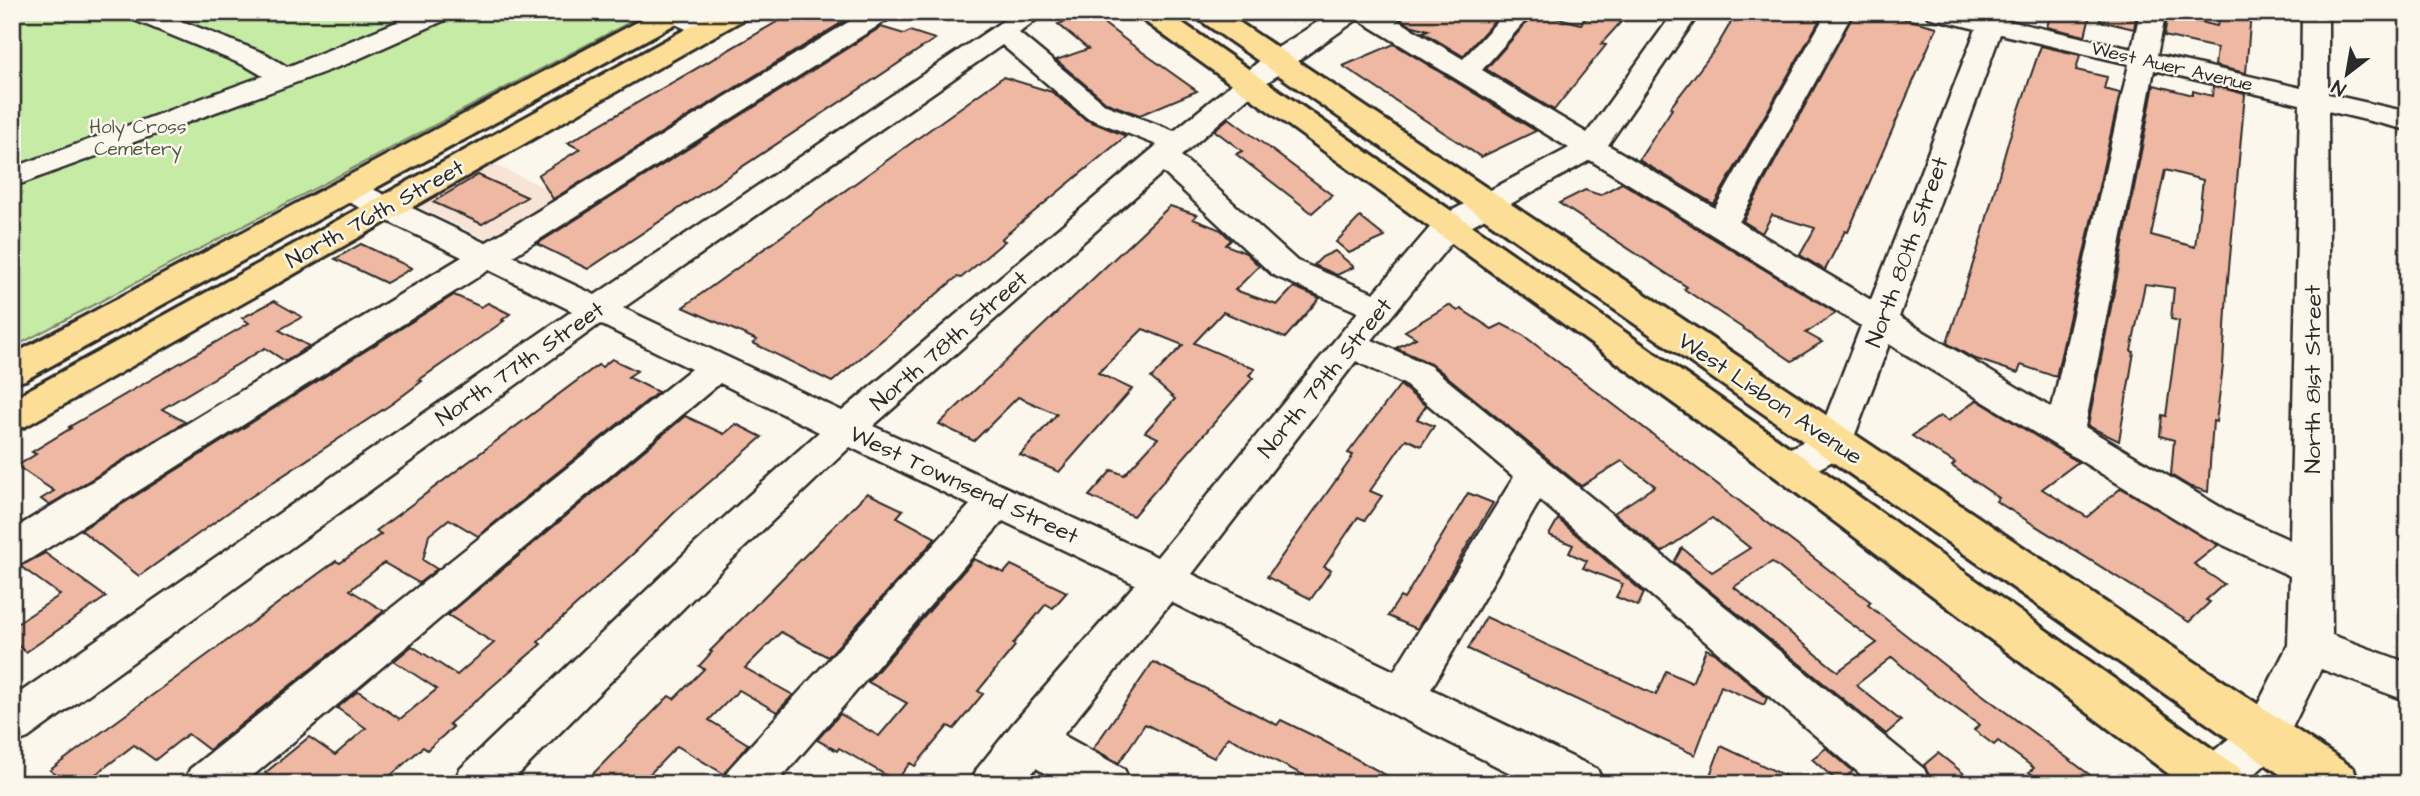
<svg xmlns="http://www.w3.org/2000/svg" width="2420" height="796" font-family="'Architects Daughter',sans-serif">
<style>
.built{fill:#f7e4d6}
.green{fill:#c5eba5;stroke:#788b68;stroke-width:2}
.building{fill:#eeb8a2;stroke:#2b2b2b;stroke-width:2;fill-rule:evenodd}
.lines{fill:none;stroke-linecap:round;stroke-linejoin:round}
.minor-casing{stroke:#2b2b2b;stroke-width:5}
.major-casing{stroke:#2b2b2b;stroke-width:6}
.minor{fill:#fbf7ec;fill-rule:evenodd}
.major{fill:#fcde96;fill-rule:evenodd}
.labels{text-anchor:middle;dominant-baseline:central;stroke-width:5;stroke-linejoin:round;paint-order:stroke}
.far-street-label{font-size:19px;fill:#2b2b2b;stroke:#fbf7ec}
.far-park-label{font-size:19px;fill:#525b4a;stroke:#fbf7ec}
.street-label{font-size:23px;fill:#2b2b2b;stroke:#fbf7ec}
</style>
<rect width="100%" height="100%" fill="#fbf7ec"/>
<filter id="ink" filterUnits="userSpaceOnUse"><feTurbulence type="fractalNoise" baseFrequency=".0143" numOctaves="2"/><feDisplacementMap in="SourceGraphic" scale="14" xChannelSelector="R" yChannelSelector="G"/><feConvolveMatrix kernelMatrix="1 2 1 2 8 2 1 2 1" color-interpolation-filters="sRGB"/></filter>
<g filter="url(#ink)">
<!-- built -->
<polygon class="built" points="489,162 574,201 500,246 414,205"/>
<!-- green -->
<polygon class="green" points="12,12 649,12 12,348"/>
<!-- building -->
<g class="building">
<polygon points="794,12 835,12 851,17 553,199 538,175 580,149 568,143"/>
<polygon points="1390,12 1491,12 1500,15 1463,56 1423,32 1428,30 1410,25"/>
<polygon points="1536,12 1581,24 1590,12 1630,12 1601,44 1606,45 1554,110 1486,69"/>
<polygon points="1737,12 1797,12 1821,18 1714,204 1639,160 1672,109 1670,108 1716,48"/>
<polygon points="1855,12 1878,12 1937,27 1848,232 1845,231 1825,270 1800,255 1815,228 1772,215 1762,233 1743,221"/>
<polygon points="2051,12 2091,12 2085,36 2047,27"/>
<polygon points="2101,12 2137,12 2134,29 2100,21"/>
<polygon points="2221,12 2251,12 2246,73 2215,66 2217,48 2164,36 2168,14 2217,26"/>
<polygon points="1090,13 1131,44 1197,91 1140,115 1107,103 1056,60 1088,49 1058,24"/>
<polygon points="881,27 904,34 910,31 935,39 588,269 537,244"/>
<polygon points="1394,44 1536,131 1481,157 1343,66"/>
<polygon points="2041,46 2080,55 2076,70 2107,77 2104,89 2120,93 2056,377 2021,365 2018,373 1973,358 1947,343 1980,242 2009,139"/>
<polygon points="1003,77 1052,92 1084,119 1126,136 1001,239 1005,241 961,278 957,277 832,382 753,343 757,340 683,307"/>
<path d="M2154 85 2193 95V91L2212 96 2213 86 2245 94 2227 290 2223 366 2216 422 2213 421 2208 492 2189 486 2171 475 2174 440 2160 436 2162 415 2166 416 2179 321 2171 319 2174 288 2145 284 2131 351 2134 352 2119 441 2088 426ZM2165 170 2203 180 2195 247 2151 235Z"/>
<polygon points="1229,118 1332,195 1312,213 1236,154 1242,151 1214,130"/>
<polygon points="478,175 527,197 482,224 433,202"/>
<polygon points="1622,183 1836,313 1806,333 1822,342 1792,361 1684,289 1687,287 1559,203 1585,190 1600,195"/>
<polygon points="1170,206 1197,215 1193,219 1221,230 1231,240 1226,245 1246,253 1259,266 1235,290 1277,305 1294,287 1320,298 1285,338 1223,312 1194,343 1255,369 1249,375 1253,378 1133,516 1089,496 1112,470 1124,475 1158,438 1145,432 1175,399 1151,378 1183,345 1143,329 1098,373 1132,389 1059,472 1020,455 1057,414 1018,397 974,441 939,424"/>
<polygon points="1360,217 1385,237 1349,253 1336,242"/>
<polygon points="361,244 412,268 386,283 335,259"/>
<polygon points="1335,251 1354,267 1337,275 1314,265 1322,257"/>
<polygon points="454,295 481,307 488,303 510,314 502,320 504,321 419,380 422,381 393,403 243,502 139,576 81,530"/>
<polygon points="274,301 302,317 279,330 309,346 285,361 265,348 162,409 185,422 49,505 41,499 54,491 17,466 36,454 32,452 71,428 69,427 249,323 242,318"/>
<path d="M1449 305 1458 311 1461 309 1492 329 1502 324 1523 335 1871 602 1868 605 1968 684 2102 784H2044L2029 772 2034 768 1998 741 1994 745 1974 730 1979 725 1926 687 1892 657 1856 685 1901 721 1886 734 1674 562 1682 548 1712 572 1750 548 1712 518 1662 552 1614 513 1655 486 1622 461 1581 486 1432 364 1396 348 1416 338 1405 331ZM1772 562 1843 618 1877 643 1838 671 1832 667 1734 587Z"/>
<polygon points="612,359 637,371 628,377 658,392 478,536 449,519 429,535 423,560 437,569 419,583 384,563 350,590 384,611 209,750 188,734 155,760 134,745 83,784 67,784 50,770 336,561 340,563 381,534 376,531 598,365 602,367"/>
<polygon points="1400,385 1426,406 1417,419 1434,426 1421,446 1406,439 1370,491 1382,496 1365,520 1358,517 1324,567 1331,570 1311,599 1267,577 1349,462 1353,455 1348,453"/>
<polygon points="1977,400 2078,462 2042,489 2087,517 2121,488 2218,545 2194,564 2224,584 2206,600 2210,602 2189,622 1996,501 1999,498 1952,466 1955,463 1912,436 1940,416 1948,421"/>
<polygon points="685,416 724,434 736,424 762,437 675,512 635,552 550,629 538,642 541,644 449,724 453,727 427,750 423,747 381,784 307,784 299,778 293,784 280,784 265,773 309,737 335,755 366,728 337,708 358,691 400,719 437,689 394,661 412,646 457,675 494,643 448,615"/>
<polygon points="867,493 903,510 897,517 936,538 828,657 781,632 745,668 793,695 777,712 739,690 709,720 748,744 724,774 677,746 640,784 583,784 669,696 674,699 704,669 699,666 712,652 710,651"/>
<polygon points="1468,493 1493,503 1417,629 1388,616 1400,597 1404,599"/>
<polygon points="1558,519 1644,593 1638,606 1616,597 1623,584 1583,568 1587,561 1569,553 1573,545 1549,535"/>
<polygon points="45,553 106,597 26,652 12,641 12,627 60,595 20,566"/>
<polygon points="974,559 1004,573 1011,565 1067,592 1053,608 1046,604 1013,644 1015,646 978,691 983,694 954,729 948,726 915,766 910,763 896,781 839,748 837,751 817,740 840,714 879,736 907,703 868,682"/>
<polygon points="1486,617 1656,695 1666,671 1692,683 1706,649 1715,653 1767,698 1764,705 1721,686 1695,755 1468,649"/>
<polygon points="1153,662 1277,725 1281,720 1320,739 1402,784 1321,784 1228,737 1214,758 1145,724 1119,763 1093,749"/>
<polygon points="1721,746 1803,784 1721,784 1709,778"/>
<polygon points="1826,748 1853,771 1839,783 1812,759"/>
<polygon points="1938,753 1977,784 1933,784 1924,765"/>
</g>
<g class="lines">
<defs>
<g id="minor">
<polygon points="123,12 159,12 266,54 287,67 421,12 456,12 452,17 349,63 12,187 12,168 263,76 246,66 127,17"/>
<path d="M661 12C681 12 710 10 722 28L718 34C700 38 681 26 664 19Z"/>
<path d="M865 12H896L892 17 513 256 595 295 1016 12H1046L1019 33 1106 105 1174 131 1268 54 1333 12H1384L1463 59 1506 12H1533L1482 70 1587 133 1674 12H1700L1608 145 1715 208 1827 12H1853L1739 222 1871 300 1976 29 1928 17 1924 12 1981 14 1982 12H2008L2005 20 2132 49 2140 12H2166L2157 55 2301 88 2302 12H2328V94L2408 112V130L2328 111 2332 635 2408 663V701L2321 669 2281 750 2244 784H2185L2192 769 2249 722 2288 645 2290 576 2204 536 1889 344 1848 453C1825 464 1800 484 1774 476L1769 466 1774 456 1819 434 1861 326 1590 160 1460 232 1372 340 1430 366 1924 769 1931 784H1872L1540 500 1431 689 1597 769 1604 784H1532L1171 602 1063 735 1124 769 1131 784H1063L1036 768 1024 784H970L977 769 1012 725 1135 584 1003 521 776 784H722L729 769 970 505 850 447 726 565 509 784H453L460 769 696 543 819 432 720 383 243 784H183L190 769 691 369 600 324 28 738 12 744V698L572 311 489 270 27 561 12 566V530L462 257 336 196 332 189 336 182 347 180 358 182 485 243ZM1358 19 1569 148 1438 218 1374 293 1297 261 1181 156 1259 88ZM2000 34 2129 64 2052 408 1899 317ZM1002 45 1086 117 1157 145 842 411 623 308ZM2154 70 2300 104 2290 540 2232 514 2085 427ZM1163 172 1273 275 1358 312 1157 557 873 426ZM1356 361 1404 384 1514 477 1394 671 1192 574Z"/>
</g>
<g id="major">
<polygon points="656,12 690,12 686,18 25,380 12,384 12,355"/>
<polygon points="717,12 750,12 746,18 26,426 12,430 12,399"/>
<polygon points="1136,12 1167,12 1802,456 2239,768 2246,784 2182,784 1774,476 1140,18"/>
<polygon points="1193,12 1224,12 2353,768 2360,784 2294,784 1197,18"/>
</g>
</defs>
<!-- minor casing -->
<use href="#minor" class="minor-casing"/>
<!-- major casing -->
<use href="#major" class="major-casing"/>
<!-- minor -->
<use href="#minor" class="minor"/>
<!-- major -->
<use href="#major" class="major"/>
</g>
</g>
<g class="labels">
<!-- far-street labels -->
<g class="far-street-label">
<text transform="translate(2172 67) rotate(13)">West Auer Avenue</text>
</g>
<!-- far-park labels -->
<g class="far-park-label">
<text x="138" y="127">Holy Cross<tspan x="138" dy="22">Cemetery</tspan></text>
</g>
<!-- street labels -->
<g class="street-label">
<text transform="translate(375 214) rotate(-29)">North 76th Street</text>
<text transform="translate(1907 252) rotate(-70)">North 80th Street</text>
<text transform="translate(949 341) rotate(-41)">North 78th Street</text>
<text transform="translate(520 364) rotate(-35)">North 77th Street</text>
<text transform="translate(1325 378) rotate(-51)">North 79th Street</text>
<text transform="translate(2313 379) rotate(-90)">North 81st Street</text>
<text transform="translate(1770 399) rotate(34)">West Lisbon Avenue</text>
<text transform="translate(964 485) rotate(25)">West Townsend Street</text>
</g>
</g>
<!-- margin -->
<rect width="2420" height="796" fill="none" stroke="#fbf7ec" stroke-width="42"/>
<rect x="21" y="21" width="2378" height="754" fill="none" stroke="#2b2b2b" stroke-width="2.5" filter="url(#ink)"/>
<!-- north arrow -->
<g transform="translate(2347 74) rotate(211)" stroke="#fbf7ec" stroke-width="5" paint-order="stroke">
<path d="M0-5L12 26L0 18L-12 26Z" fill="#2b2b2b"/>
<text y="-10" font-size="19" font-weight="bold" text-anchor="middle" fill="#2b2b2b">N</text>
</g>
</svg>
